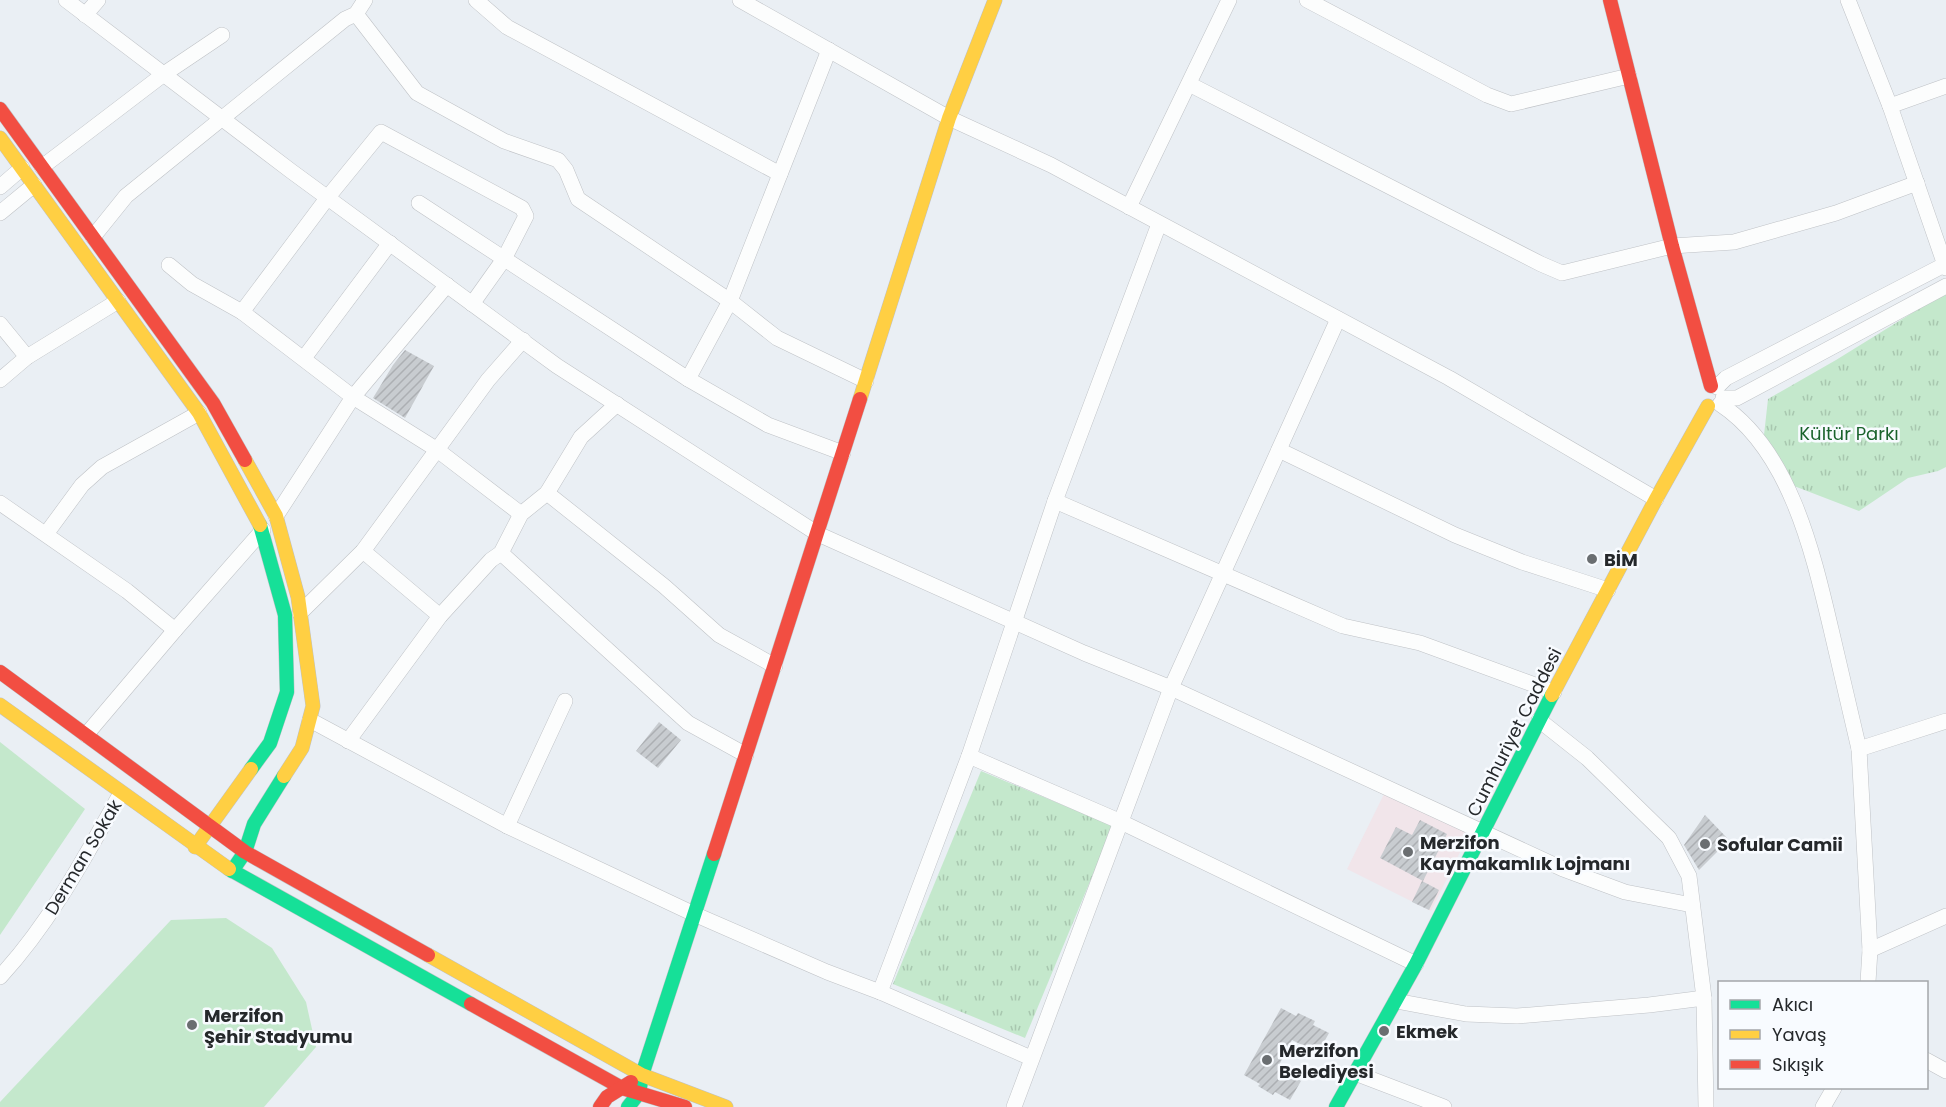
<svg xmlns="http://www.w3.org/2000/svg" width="1946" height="1107" font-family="Poppins,sans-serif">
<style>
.commercial{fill:#f1e5ea}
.park{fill:url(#park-tufts)}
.pitch{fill:#c4e8cc}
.building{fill:url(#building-hatch)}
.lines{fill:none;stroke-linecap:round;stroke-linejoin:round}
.street-casing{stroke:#bfc2c6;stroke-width:16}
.fast-casing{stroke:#bfc2c6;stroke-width:15}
.slow-casing{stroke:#bfc2c6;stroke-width:15}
.jam-casing{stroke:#bfc2c6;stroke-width:15}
.street{stroke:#fcfdfd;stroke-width:15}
.fast{stroke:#16e098;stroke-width:14}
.slow{stroke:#ffcf43;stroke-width:14}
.jam{stroke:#f24e42;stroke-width:14}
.poi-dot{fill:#6a6e71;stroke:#f8fbff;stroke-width:2}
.labels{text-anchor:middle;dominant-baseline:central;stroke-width:5;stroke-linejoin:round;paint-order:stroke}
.park-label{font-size:18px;fill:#1a632c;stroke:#f8fbff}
.poi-label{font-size:18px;font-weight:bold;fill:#25282b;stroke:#f8fbff;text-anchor:start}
.street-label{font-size:18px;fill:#25282b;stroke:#f8fbff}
</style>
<defs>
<pattern id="park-tufts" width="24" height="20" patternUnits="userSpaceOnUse" patternTransform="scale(1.5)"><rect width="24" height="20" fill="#c4e8cc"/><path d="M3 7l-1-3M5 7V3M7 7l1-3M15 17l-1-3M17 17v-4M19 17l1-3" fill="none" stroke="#a8c7af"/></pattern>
<pattern id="building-hatch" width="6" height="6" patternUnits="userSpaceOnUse" patternTransform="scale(1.5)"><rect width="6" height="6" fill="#c8ccd0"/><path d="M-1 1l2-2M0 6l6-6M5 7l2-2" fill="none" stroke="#acafb3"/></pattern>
</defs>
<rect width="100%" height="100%" fill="#eaeff4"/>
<!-- commercial -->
<polygon class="commercial" points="1385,792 1469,834 1431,911 1347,869"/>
<!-- park -->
<g class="park">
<polygon points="1946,292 1946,467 1938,471 1908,478 1859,511 1794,486 1764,435 1768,399 1836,360"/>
<polygon points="981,771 1113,826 1025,1038 893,984"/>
</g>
<!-- pitch -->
<g class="pitch">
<polygon points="0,742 85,809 0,935"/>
<polygon points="226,918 272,948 306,1002 316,1047 264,1107 0,1107 0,1102 171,920"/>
</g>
<!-- building -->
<g class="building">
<polygon points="405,350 434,366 405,418 373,398 393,365"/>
<polygon points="659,722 681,740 658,768 636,751"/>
<polygon points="1705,815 1729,840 1699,870 1684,845"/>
<polygon points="1420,820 1447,834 1423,881 1380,858 1396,827 1412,835"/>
<polygon points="1422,881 1439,890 1429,910 1412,902"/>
<polygon points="1281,1008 1296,1016 1298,1013 1315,1021 1313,1025 1329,1033 1318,1053 1292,1040 1278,1067 1301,1081 1290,1100 1275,1092 1273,1095 1258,1086 1260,1084 1244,1075"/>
</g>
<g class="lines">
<defs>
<g id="street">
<polyline points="66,0 291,171 557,366 818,534 1084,653 1171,688 1563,869 1625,892 1692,905"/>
<polyline points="476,0 507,27 780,174"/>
<polyline points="740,0 949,118 1051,165 1449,378 1656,499"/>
<polyline points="1307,0 1487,95 1511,104 1629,76"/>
<polyline points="1848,0 1890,106 1946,268"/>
<polyline points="356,14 417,93 504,141 558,160 566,170 578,199 730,301 777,338 866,381"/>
<polyline points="85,15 98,0"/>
<polyline points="1189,84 1541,264 1562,273 1672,246 1734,242 1836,213 1917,183"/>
<polyline points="1890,106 1946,86"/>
<polyline points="42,167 164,74 222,35"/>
<polyline points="0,187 22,168"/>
<polyline points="419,203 688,379 768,425 843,453"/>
<polyline points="1129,207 1229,0"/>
<polyline points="0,213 34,185"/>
<polyline points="93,237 126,196 345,19 356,14 365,0"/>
<polyline points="169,265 192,284 242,312 353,397 436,449 521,514"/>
<polyline points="242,312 328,197 381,132 522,208 526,216 504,259 472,304"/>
<polyline points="0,324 27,357"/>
<polyline points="304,358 390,243"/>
<polyline points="688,379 730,301 829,50"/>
<polyline points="0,380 27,357 118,301"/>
<polyline points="1717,387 1726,378 1946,264"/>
<polyline points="1723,398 1737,398 1946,286"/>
<path d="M1720 404C1790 450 1813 553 1831 629 1840 669 1850 709 1859 749"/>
<polyline points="1279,450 1455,535 1522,562 1608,590"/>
<polyline points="547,493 664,586 719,635 775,666"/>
<polyline points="1055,501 1343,626 1420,643 1554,692"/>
<polyline points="0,503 127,591 175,630"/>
<polyline points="276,516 353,397 447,285"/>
<polyline points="46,534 82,485 102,467 199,413"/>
<polyline points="363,551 440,616"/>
<polyline points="501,553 688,723 746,755"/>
<polyline points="300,613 363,551 488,380 523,340"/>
<polyline points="310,720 507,826 694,914 827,972 880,992 1031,1058"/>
<polyline points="1539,720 1587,758 1669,838 1689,876 1704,998 1706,1107"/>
<polyline points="86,735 175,630 263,530"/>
<polyline points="348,741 440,616 491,560 501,553 521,514 547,493 581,437 617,404"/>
<polyline points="969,756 1119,821 1416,964"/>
<polyline points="507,826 565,701"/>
<polyline points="1870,950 1946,916"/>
<path d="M0 977C50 923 85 857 121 793"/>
<polyline points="1868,982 1870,950 1859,749 1946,721"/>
<polyline points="880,992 969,756 1055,501 1159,224"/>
<polyline points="1396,1001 1466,1014 1517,1016 1649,1005 1704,998"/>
<polyline points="1926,1060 1946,1071"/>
<polyline points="1355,1073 1444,1107"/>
<polyline points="1014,1107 1171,688 1338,319"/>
<polyline points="1823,1107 1834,1088"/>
</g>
<g id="fast">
<polyline points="251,769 270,743 287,692 285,615 260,525"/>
<polyline points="229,869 471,1004"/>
<polyline points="232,871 245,852 254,824 284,776"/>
<polyline points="628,1107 639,1093 642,1075 714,854"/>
<polyline points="1336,1107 1416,964 1552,695"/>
</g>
<g id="slow">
<polyline points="0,138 199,413 260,525"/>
<polyline points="860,399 949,118 995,0"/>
<polyline points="245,460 276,516 298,597 313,706 302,748 284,776"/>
<polyline points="1552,695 1656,499 1708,406"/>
<polyline points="0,705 229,869"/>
<polyline points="195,847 251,769"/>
<polyline points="428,955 642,1075 726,1107"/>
</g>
<g id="jam">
<polyline points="1610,0 1672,246 1711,386"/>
<polyline points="0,109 213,403 245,460"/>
<polyline points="0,672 245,852 428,955"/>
<polyline points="714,854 860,399"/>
<polyline points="471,1004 622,1088 685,1107"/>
<polyline points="600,1107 607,1097 631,1082"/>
</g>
</defs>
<!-- street casing -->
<use href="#street" class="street-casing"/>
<!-- fast casing -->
<use href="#fast" class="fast-casing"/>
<!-- slow casing -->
<use href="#slow" class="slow-casing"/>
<!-- jam casing -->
<use href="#jam" class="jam-casing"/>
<!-- street -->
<use href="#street" class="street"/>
<!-- fast -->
<use href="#fast" class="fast"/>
<!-- slow -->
<use href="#slow" class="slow"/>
<!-- jam -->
<use href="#jam" class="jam"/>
</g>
<!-- markers -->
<g class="poi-dot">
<circle cx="1592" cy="559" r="6"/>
<circle cx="1705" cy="844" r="6"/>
<circle cx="1408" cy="852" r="6"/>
<circle cx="192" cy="1025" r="6"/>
<circle cx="1384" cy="1031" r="6"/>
<circle cx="1267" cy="1060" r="6"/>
</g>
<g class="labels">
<!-- park labels -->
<g class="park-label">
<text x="1849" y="433">Kültür Parkı</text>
</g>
<!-- poi labels -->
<g class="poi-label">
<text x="1604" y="559">BİM</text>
<text x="1420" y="842">Merzifon<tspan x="1420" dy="21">Kaymakamlık Lojmanı</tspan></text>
<text x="1717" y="844">Sofular Camii</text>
<text x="204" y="1015">Merzifon<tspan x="204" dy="21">Şehir Stadyumu</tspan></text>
<text x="1396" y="1031">Ekmek</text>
<text x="1279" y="1050">Merzifon<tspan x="1279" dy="21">Belediyesi</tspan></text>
</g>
<!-- street labels -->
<g class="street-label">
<text transform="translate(1514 732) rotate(-63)">Cumhuriyet Caddesi</text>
<text transform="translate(83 857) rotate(-59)">Derman Sokak</text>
</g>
</g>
<!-- legend -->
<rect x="1718" y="981" width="210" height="108" fill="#f8fbff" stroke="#a4a7aa" stroke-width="1.5"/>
<rect x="1730" y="1000" width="30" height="9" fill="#16e098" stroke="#a4a7aa" stroke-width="1.5"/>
<text x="1772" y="1011" font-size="18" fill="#25282b">Akıcı</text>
<rect x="1730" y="1030" width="30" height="9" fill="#ffcf43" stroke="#a4a7aa" stroke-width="1.5"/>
<text x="1772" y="1041" font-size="18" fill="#25282b">Yavaş</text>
<rect x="1730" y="1060" width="30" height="9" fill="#f24e42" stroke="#a4a7aa" stroke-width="1.5"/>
<text x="1772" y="1071" font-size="18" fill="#25282b">Sıkışık</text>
</svg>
